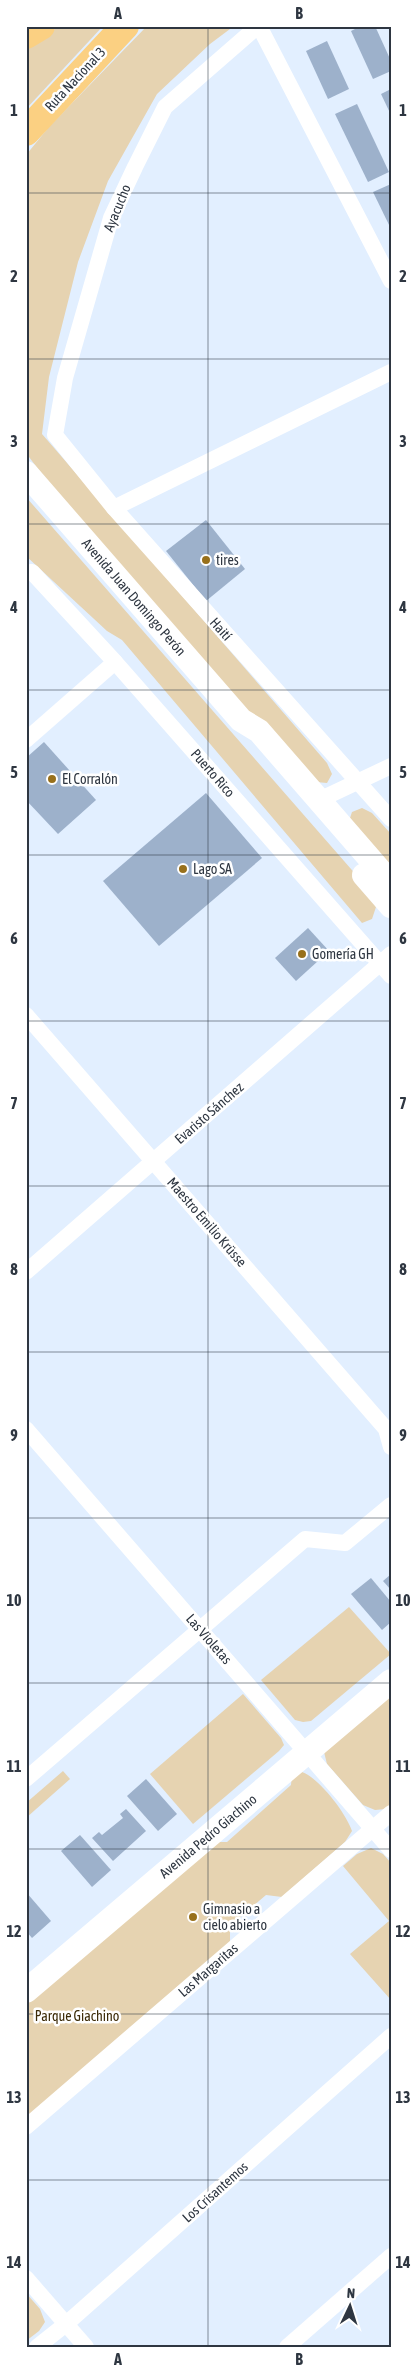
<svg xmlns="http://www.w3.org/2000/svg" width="417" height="2373" font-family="'Asap Condensed',sans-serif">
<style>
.green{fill:#e6d3b1}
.building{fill:#9db1cb}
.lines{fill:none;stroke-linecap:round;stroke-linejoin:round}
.street{stroke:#fff;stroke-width:16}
.secondary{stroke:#fff;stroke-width:24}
.highway{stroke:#fbd082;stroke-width:28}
.grid{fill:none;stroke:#2e3641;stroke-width:1;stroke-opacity:0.55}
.poi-dot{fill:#98701b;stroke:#fff;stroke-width:2}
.labels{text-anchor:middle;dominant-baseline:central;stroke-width:5;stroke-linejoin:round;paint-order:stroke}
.street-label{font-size:14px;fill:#2e3641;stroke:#fff}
.poi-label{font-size:14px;fill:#2e3641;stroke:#fff;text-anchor:start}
.park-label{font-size:14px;fill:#3b2a07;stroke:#fff}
.neatline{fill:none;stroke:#2e3641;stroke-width:2}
.grid-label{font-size:16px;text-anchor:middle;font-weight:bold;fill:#2e3641}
</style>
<rect width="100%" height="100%" fill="#e2efff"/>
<!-- green -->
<g class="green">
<polygon points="60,26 103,26 26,109 26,47"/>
<polygon points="147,26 234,26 210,44 157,94 108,181 78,262 49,377 42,434 327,763 332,774 327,783 316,782 303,774 47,481 26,453 26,155 49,127"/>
<polygon points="26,497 365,885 376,907 372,919 362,923 122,640 107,631 26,556"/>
<polygon points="362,808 372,813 391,834 391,874 349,821 352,812"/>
<polygon points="349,1607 391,1654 311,1721 303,1722 295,1720 261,1680"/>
<polygon points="391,1691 391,1805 386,1809 375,1810 363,1805 327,1764 324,1752"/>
<polygon points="243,1694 281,1738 284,1745 279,1751 193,1824 150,1774"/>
<polygon points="63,1771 70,1779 26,1818 26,1803"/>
<path d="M302 1772C319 1778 346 1813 352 1831L345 1842 282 1897 266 1895 230 1926V1942L26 2119V2002L212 1842H227L291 1785 292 1774Z"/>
<polygon points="371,1848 383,1854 391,1863 391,2000 350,1954 389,1921 343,1866 357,1854"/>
<polygon points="26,2293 40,2309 45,2322 39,2331 26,2341"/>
</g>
<!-- building -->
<g class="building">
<polygon points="361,26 375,26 391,61 391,71 373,79 351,31"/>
<polygon points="327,41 349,89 328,99 306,51"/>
<polygon points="391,89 391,115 381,94"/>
<polygon points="357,104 389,172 368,182 335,114"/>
<polygon points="391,184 391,229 373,192"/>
<polygon points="206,520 245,569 206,601 166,551"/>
<polygon points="44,742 96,800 58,834 26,800 26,758"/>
<polygon points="206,793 262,858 159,946 103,881"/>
<polygon points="308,928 329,951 296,981 275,958"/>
<polygon points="390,1575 391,1576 391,1590 383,1581"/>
<polygon points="371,1578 391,1602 391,1622 382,1630 351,1594"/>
<polygon points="146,1779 177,1814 158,1831 127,1796"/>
<polygon points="126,1809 146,1831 113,1861 92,1838 99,1832 102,1835 123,1818 120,1814"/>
<polygon points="80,1835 111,1870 92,1887 61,1851"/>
<polygon points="26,1892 51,1921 32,1938 26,1931"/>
</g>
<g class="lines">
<!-- street -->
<g class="street">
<polyline points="258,26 165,107 135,167 111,218 65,378 55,435 114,508 391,819"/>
<polyline points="259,26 391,281"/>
<polyline points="114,508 391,372"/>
<polyline points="26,573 32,572 115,662 391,976"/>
<polyline points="26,740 115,662"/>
<polyline points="319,800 391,766"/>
<polyline points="26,1015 386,1429 391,1447"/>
<polyline points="26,1272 391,954"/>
<polyline points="26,1429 391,1850"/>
<polyline points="26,1779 305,1539 345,1543 391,1505"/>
<polyline points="26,2127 391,1813"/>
<polyline points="26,2278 86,2347"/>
<polyline points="37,2347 66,2324 391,2036"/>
<polyline points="287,2347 391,2256"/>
</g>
<!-- secondary -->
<g class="secondary">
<polyline points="26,473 241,720 259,731 391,883"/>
<polyline points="364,875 391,906"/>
<polyline points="26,1991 391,1681"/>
</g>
<!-- highway -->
<g class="highway">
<polyline points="26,35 41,26"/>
<polyline points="26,132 125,26"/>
</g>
</g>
<!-- grid -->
<path class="grid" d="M208 26V2347M26 193H391M26 359H391M26 524H391M26 690H391M26 855H391M26 1021H391M26 1186H391M26 1352H391M26 1518H391M26 1683H391M26 1849H391M26 2014H391M26 2180H391"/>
<!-- markers -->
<g class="poi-dot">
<circle cx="206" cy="560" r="5"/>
<circle cx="52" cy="779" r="5"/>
<circle cx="183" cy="869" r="5"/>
<circle cx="302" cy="954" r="5"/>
<circle cx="193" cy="1917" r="5"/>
</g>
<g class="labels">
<!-- street labels -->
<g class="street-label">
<text transform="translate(75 79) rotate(-47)">Ruta Nacional 3</text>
<text transform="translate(117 208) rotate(-68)">Ayacucho</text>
<text transform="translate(134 597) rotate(49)">Avenida Juan Domingo Perón</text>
<text transform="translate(221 629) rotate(48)">Haití</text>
<text transform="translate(213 773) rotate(49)">Puerto Rico</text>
<text transform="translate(209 1113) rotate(-41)">Evaristo Sánchez</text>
<text transform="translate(207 1222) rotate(49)">Maestro Emilio Krüsse</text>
<text transform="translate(209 1639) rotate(49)">Las Violetas</text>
<text transform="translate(208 1836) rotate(-40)">Avenida Pedro Giachino</text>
<text transform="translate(208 1970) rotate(-41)">Las Margaritas</text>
<text transform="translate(215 2192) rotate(-42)">Los Crisantemos</text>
</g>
<!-- poi labels -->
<g class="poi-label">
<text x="216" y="560">tires</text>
<text x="62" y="779">El Corralón</text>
<text x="193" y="869">Lago SA</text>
<text x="312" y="954">Gomería GH</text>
<text x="203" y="1909">Gimnasio a<tspan x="203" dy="16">cielo abierto</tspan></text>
</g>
<!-- park labels -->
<g class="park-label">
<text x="77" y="2016">Parque Giachino</text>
</g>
</g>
<!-- border -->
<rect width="417" height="2373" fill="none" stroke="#ffffff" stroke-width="55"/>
<!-- north arrow -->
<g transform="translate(350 2306) rotate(4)" stroke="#ffffff" stroke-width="4" paint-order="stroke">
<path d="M0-4L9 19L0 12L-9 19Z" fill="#2e3641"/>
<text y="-8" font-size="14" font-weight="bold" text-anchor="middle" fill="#2e3641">N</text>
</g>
<rect x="28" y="28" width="362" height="2318" class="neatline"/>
<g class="grid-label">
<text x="118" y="19">A</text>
<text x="299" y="19">B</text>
<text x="14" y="116">1</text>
<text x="403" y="116">1</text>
<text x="14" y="282">2</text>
<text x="403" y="282">2</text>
<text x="14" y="447">3</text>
<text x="403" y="447">3</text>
<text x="14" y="613">4</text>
<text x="403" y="613">4</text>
<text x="14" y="778">5</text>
<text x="403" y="778">5</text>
<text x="14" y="944">6</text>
<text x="403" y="944">6</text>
<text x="14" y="1109">7</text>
<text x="403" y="1109">7</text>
<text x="14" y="1275">8</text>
<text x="403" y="1275">8</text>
<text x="14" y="1441">9</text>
<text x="403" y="1441">9</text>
<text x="14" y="1606">10</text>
<text x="403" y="1606">10</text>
<text x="14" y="1772">11</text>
<text x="403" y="1772">11</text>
<text x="14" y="1937">12</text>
<text x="403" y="1937">12</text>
<text x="14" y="2103">13</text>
<text x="403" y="2103">13</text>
<text x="14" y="2268">14</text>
<text x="403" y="2268">14</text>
<text x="118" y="2365">A</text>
<text x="299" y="2365">B</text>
</g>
</svg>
